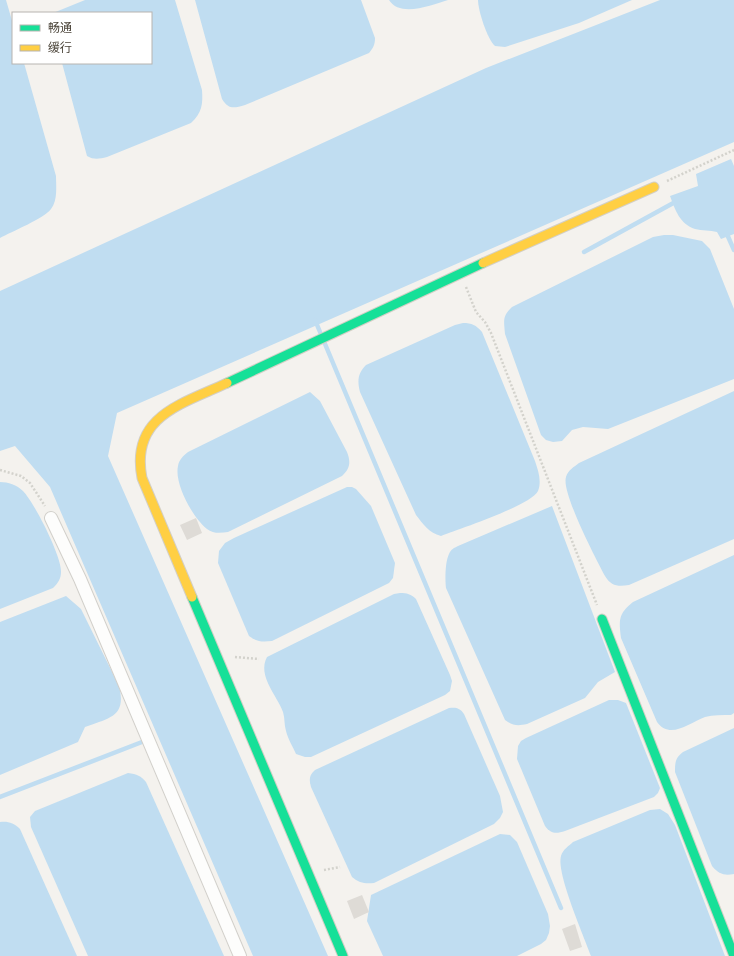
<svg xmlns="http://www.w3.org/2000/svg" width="734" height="956" font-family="'Noto Sans','Noto Sans SC',sans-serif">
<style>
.water{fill:#c0ddf1}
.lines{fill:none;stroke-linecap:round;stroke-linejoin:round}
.stream{stroke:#c0ddf1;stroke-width:4.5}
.building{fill:#dedbd6}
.street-casing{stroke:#d2d0cb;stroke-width:14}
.fast-casing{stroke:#d3cfc5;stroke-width:11}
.slow-casing{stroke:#d3cfc5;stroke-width:11}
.path{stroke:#d3d2cc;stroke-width:2.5;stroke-dasharray:2 2;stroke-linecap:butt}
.street{stroke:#fdfdfc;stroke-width:12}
.fast{stroke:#16e098;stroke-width:9}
.slow{stroke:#ffcf43;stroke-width:9}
</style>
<rect width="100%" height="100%" fill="#f4f2ee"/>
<!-- water -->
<g class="water">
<path d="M0 0H6L13 24V63H24L56 176C56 186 58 200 51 209 45 218 11 232 0 238Z"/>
<path d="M85 0H175L202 90C203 104 202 113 191 123L107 157C99 159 94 160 87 156L62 63H151V13H53Z"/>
<path d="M195 0H361L375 38C375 45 373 48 369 53L245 105C234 108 229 110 222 99Z"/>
<path d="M389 0H448C432 5 400 18 389 0Z"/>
<path d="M478 0H632L579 23 505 47 495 46C487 39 478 10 478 0Z"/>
<polygon points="660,0 734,0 734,142 117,413 108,456 328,956 253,956 50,487 15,446 0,451 0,291 486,68"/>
<path d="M731 159 734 166V234L721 239 717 232C710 230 702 231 695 229 680 224 675 210 670 196L698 186 696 174Z"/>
<path d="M664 235H673L702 241 710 249 734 309V379L608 429 583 427 572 430 562 441 553 442 546 440 541 435 505 334C504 321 502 316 512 307L653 237Z"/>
<path d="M463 323C472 323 476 325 482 332L535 461C538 470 542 481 538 491 530 506 459 529 441 536 429 533 423 524 416 515L360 392C357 380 358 373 366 365L455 325Z"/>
<path d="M734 391V539L629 585C618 587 611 586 605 576 596 559 561 492 566 477 568 470 574 467 579 463Z"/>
<path d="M310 392 320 401 347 452C351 462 350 469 342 476L228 532C221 533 213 534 207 529 193 518 174 484 178 466 179 460 183 456 188 452Z"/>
<path d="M0 482C8 482 17 485 23 491 34 502 62 557 61 572 61 579 58 583 53 588L0 609Z"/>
<path d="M347 487H352L356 489 371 506 395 563 393 578 389 583 272 641C262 642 257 642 249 636L218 563 219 551 225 543 234 538Z"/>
<path d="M552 506 615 672 598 682 585 698 527 724C518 726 513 726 505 720L446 588C445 580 445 562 449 554 451 549 454 548 458 546Z"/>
<path d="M734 555V713L731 715C723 715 713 715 705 717 689 723 670 740 657 722L621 638C619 620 618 614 633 602Z"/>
<path d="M400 593C407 593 411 594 416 599L450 675 452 681 450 691 445 695 311 757H305L296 754C293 747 288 739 286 731 284 725 285 718 283 712 277 695 257 676 267 657L394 594Z"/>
<path d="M66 596 81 609 119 686C127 717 109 718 85 727L78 742 0 775V622Z"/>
<path d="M609 700H618L626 703 660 788 658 793 654 797 565 831C556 834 551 834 545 826L517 759 518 746 521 741 526 738Z"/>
<path d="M449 708C456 707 460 708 464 714L500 796 503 812 500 818 494 824 374 883C365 884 359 883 352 877L311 787C309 780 309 775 315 770Z"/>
<path d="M734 728V874C724 876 719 874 712 866L675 772C675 763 675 758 683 752Z"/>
<path d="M128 773C137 774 141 776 146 782L224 956H88L31 827 30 817 35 811Z"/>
<path d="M660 809 668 814 675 825 725 956H591C584 936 556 873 561 856 563 849 569 846 573 842L650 810Z"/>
<path d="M0 822C8 821 14 823 20 829L77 956H0Z"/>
<polygon points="500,834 510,835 517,842 548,914 550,926 549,933 546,940 541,944 517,956 383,956 367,921 371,895"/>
</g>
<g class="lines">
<!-- stream -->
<g class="stream">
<polyline points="726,232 734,250"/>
<polyline points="584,252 677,201"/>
<polyline points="315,320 561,908"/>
<polyline points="0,797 142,742"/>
</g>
</g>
<!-- building -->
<g class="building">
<polygon points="196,518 202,533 187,540 180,525"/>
<polygon points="362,895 369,912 354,919 347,901"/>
<polygon points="575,924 582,947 570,951 562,929"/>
</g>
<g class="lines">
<defs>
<polyline id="street" points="51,518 80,579 240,956"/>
<g id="fast">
<polyline points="227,383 483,263"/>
<polyline points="192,597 343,956"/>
<polyline points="602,619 734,956"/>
</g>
<g id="slow">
<polyline points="483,263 654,187"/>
<path d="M192 597 142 478C130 416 182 404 227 383"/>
</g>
</defs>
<!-- street casing -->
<use href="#street" class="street-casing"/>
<!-- fast casing -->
<use href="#fast" class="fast-casing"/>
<!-- slow casing -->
<use href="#slow" class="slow-casing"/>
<!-- path -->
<g class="path">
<polyline points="667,181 734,150"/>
<polyline points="466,287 476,312 485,322 491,333 597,605"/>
<polyline points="0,470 21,476 30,483 45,506"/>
<polyline points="235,657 259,659"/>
<polyline points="324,870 340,867"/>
</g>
<!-- street -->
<use href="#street" class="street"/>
<!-- fast -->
<use href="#fast" class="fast"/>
<!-- slow -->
<use href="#slow" class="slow"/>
</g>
<!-- legend -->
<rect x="12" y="12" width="140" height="52" fill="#ffffff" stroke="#b7b4b0"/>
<rect x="20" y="25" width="20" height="6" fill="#16e098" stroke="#b7b4b0"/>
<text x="48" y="32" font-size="12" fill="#4b4439">畅通</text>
<rect x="20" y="45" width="20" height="6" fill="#ffcf43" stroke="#b7b4b0"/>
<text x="48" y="52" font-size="12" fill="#4b4439">缓行</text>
</svg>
